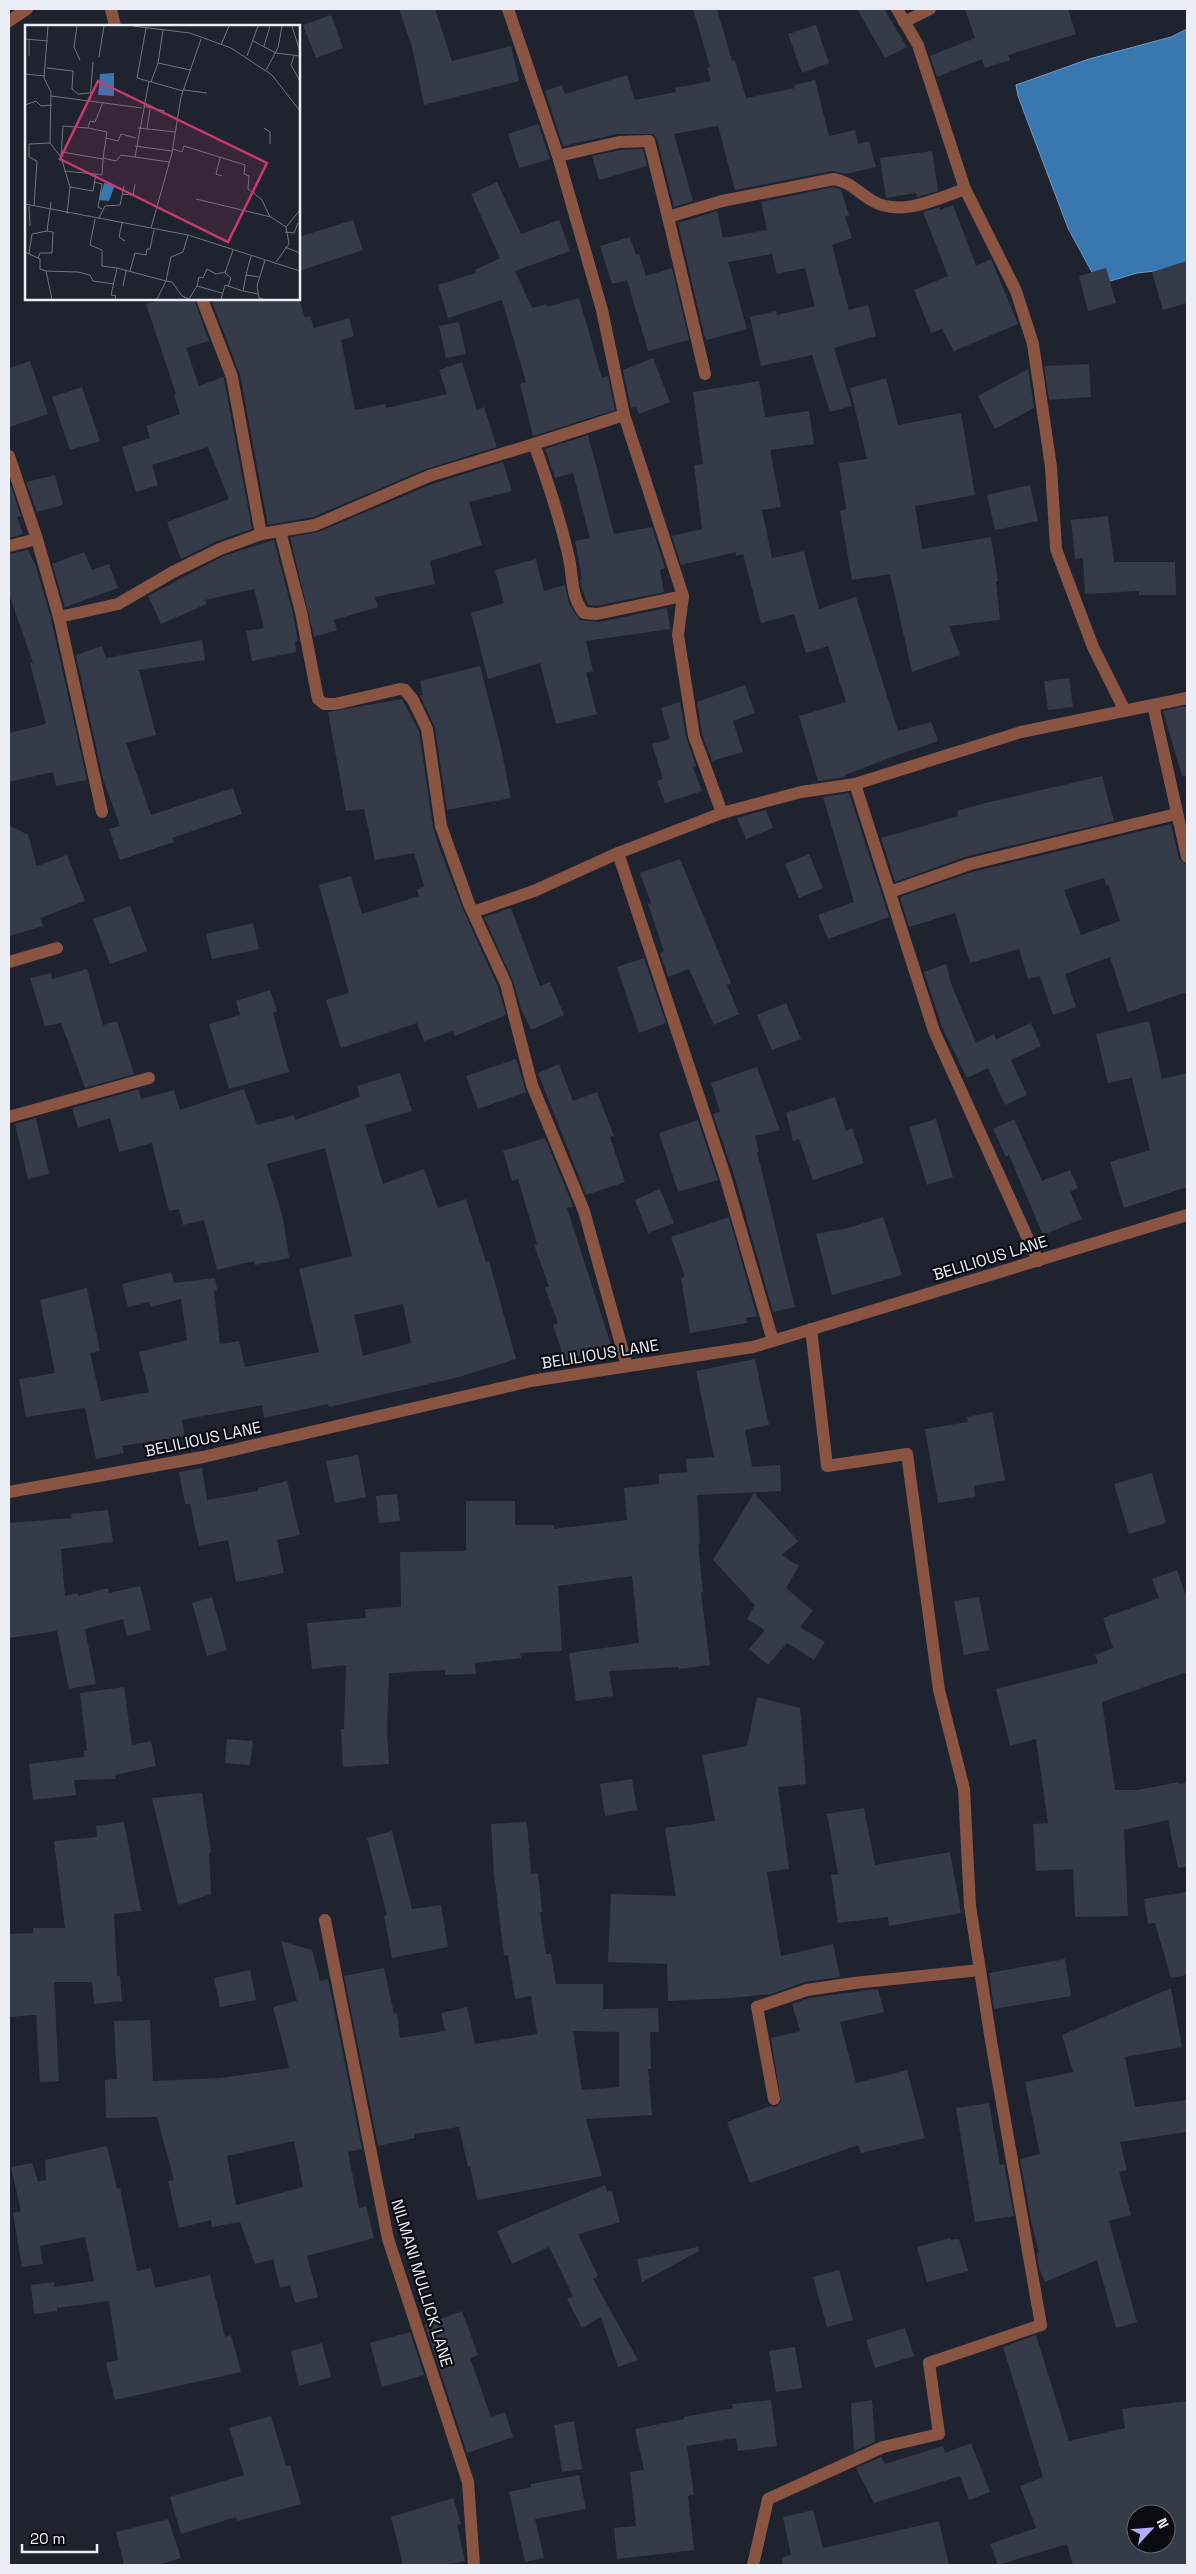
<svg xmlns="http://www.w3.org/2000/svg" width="1196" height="2574" font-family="'Space Grotesk',sans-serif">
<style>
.water{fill:#3977b1;stroke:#6e9bc6}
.building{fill:#353b48;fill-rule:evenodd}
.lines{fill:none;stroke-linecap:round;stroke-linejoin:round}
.minor{stroke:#8a5443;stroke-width:12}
.labels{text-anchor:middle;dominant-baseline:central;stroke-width:4.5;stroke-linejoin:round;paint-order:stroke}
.street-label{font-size:16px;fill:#ebeef7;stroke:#0a0c12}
.inset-road{fill:none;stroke:#70747f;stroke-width:1}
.view{fill:#c83872;fill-opacity:0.15;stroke:#c83872;stroke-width:2.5}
.inset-edge{fill:none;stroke:#ebeef7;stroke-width:2.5}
</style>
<rect width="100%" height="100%" fill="#1e232f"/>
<!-- water -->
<polygon class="water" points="1187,29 1187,265 1164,270 1137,273 1107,282 1094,276 1068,228 1018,96 1016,85 1089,59 1171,37"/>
<!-- building -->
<g class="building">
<polygon points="399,9 435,9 452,61 511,46 519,81 424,105 412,47"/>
<polygon points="693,9 717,9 732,61 735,60 746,98 795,88 794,85 815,80 829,136 855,130 858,144 869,141 876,167 845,174 832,171 735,190 718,126 674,134 693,201 674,207 657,139 653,134 617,134 563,146 545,91 562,85 565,94 627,75 635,100 676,92 675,88 711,81 707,68 710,67"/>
<polygon points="857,9 884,9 907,47 885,58"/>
<polygon points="965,9 1068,9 1076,34 1008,55 1010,60 985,68 982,59 937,77 930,56 975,38"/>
<polygon points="331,15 343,48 316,58 303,25"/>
<polygon points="816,25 829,63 802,73 788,34"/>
<polygon points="538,124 550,159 519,168 508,134"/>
<polygon points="643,149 647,166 599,180 592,156 620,150"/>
<polygon points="932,151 938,191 917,197 916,193 886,198 880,158"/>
<polygon points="497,182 521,234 559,220 570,251 515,271 532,308 546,304 547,307 579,298 602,378 608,376 615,410 533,436 520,384 526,382 502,300 448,318 438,285 476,273 475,270 500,258 471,194"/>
<polygon points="834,187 841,190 849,215 845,217 852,238 832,245 849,310 868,305 876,336 834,348 852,406 830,412 812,355 761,366 750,317 776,311 777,315 815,306 805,268 777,274 772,254 728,262 747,329 707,340 704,335 678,223 717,211 723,238 767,230 761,202"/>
<polygon points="953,205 976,266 991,259 1018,324 954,351 942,329 931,333 914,290 948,276 923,212 940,207 940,210"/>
<polygon points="353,220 363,250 299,271 299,237"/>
<polygon points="630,237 636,255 639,254 646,276 672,268 689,340 648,351 627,280 612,284 600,246"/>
<polygon points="1187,261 1187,303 1163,310 1152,272"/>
<polygon points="1106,268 1116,303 1088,311 1079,276"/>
<polygon points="163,299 194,299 209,341 186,348 199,386 223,377 224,379 252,529 217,541 181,559 167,522 229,499 208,447 152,465 158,485 136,492 122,447 150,438 146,426 180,414 174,395 176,394 146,304"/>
<polygon points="211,299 299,299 305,318 310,316 314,328 349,318 354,336 341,340 355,410 385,404 386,408 447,394 439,370 462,362 477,410 484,407 497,447 426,469 313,517 268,525 240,375"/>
<polygon points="459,322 466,354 446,358 439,326"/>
<polygon points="653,358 670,402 639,414 636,407 631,408 623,370"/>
<polygon points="30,361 48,414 9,427 9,368"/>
<polygon points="1089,364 1091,397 1049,400 1044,366"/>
<polygon points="1028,369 1034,408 995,429 978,396"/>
<polygon points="886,378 898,425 961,413 975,495 915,506 922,549 991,537 998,581 996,581 1000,620 949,626 960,655 912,672 890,574 852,580 840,511 846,509 839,463 867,459 850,388"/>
<polygon points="759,381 765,417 809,411 814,444 770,450 781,507 762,510 772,558 804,551 819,609 856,597 898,731 931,722 938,741 889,758 845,775 845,777 818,781 799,716 846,702 828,646 806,653 794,614 761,623 743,554 736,556 736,552 681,565 672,536 702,529 694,465 703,464 693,392"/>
<polygon points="82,387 100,441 70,450 52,397"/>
<polygon points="588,435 614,534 652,527 665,568 660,570 664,592 596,606 588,605 587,603 581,586 580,580 582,579 575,541 590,538 573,473 555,478 545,449"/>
<polygon points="503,462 512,491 469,502 482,545 430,561 435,584 375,597 378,607 334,620 337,630 314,637 290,537 318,532 432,484"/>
<polygon points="55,475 63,505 37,512 26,482"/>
<polygon points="1030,485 1038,521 995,530 987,495"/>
<polygon points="11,486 21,516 17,517 23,534 9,538 9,487"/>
<polygon points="1108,516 1114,562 1175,562 1176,595 1139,595 1139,591 1085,594 1083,558 1075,559 1071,520"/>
<polygon points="274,540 293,614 298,641 295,642 296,652 252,661 246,631 264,628 254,589 205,600 207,604 161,624 148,596 223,556"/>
<polygon points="28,550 37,569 51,619 87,780 56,786 53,772 9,782 9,733 46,724 30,663 33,663 9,594 9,554"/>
<polygon points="84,552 92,570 109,564 118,588 65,607 52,564"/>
<polygon points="536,559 544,591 565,585 569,604 580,620 599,622 667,608 670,629 586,641 593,671 586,673 597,714 556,724 540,663 488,679 471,613 504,603 495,570"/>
<polygon points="202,640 205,660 139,670 156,735 126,743 151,815 233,788 242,814 172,838 174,842 120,860 109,829 120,826 103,779 76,655 102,646 106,658"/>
<polygon points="480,666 501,748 511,798 447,810 435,728 420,695 423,695 420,681"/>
<polygon points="1069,678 1073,707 1048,710 1044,681"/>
<polygon points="745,685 755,713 733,721 743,752 712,761 702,734 697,702"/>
<polygon points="402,699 419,731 433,827 439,847 462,907 498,987 506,1015 455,1036 453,1031 424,1041 417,1023 341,1048 326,1000 349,993 319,885 351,876 362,914 419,896 417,890 424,886 414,853 375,860 364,809 346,811 328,712"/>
<polygon points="680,702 686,737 696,766 693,767 702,791 665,803 657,781 663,779 652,744 670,739 661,708"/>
<polygon points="1187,706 1187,776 1182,776 1163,711"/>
<polygon points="1102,776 1114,821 968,856 895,882 881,838 958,816 957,811 981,804"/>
<polygon points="849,793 889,917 828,939 818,915 854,902 823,797"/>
<polygon points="766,810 773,828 746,839 737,818"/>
<path d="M1171 824 1179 859 1187 865V992L1128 1012 1110 957 1065 974 1076 1007 1053 1015 1040 976 1028 979 1019 949 970 963 955 913 909 927 900 897 972 872ZM1104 878 1106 885 1108 884 1120 921 1081 935 1064 890Z"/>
<polygon points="9,825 28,835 37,866 67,855 85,901 40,918 43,926 9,936"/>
<polygon points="809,854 823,888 799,898 785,864"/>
<polygon points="680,859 731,983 727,985 739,1014 714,1025 689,969 668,977 660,953 664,951 648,904 651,903 640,873"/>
<polygon points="130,906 147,951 110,964 93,919"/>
<polygon points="511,908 540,986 550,982 564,1015 531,1030 521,1009 513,981 484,917"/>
<polygon points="253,923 259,949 212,959 206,934"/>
<polygon points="644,958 666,1023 639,1033 617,967"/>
<polygon points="946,964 952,986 976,1043 994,1034 996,1039 1031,1023 1041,1046 1011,1060 1027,1095 1005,1105 988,1068 967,1078 942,1027 924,972"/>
<polygon points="87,969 103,1025 117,1021 134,1074 85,1088 61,1023 45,1026 30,978 51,973 52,979"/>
<polygon points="270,990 277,1011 273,1013 289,1072 229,1089 209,1024 240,1015 236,1001"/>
<polygon points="786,1003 801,1039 772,1050 757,1015"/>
<polygon points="1149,1021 1162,1079 1187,1073 1187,1187 1124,1208 1110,1162 1150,1150 1132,1078 1108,1083 1096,1034"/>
<polygon points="516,1059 526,1092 478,1109 466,1076"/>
<polygon points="559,1064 573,1101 597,1092 614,1136 610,1137 625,1182 586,1195 538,1073"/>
<polygon points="757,1067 780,1130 755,1136 759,1152 757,1152 795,1307 773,1312 734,1175 713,1114 720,1112 711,1083"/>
<path d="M400 1073 412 1111 365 1125 383 1184 424 1169 438 1208 466 1199 486 1262 489 1261 516 1359 459 1377 329 1407 328 1404 264 1418 262 1405 182 1420 185 1436 122 1446 124 1453 96 1459 85 1408 26 1417 19 1379 55 1373 40 1300 87 1288 100 1351 90 1353 101 1401 149 1392 139 1352 187 1340 181 1299 151 1307 149 1302 128 1307 122 1284 171 1272 174 1283 215 1278 217 1290 214 1291 220 1344 239 1341 245 1367 319 1352 299 1269 352 1256 325 1148 267 1164 283 1218 289 1258 255 1265 254 1261 217 1270 204 1220 183 1225 179 1209 169 1211 152 1143 119 1152 110 1118 78 1128 72 1108 139 1089 141 1099 174 1090 180 1110 244 1089 257 1125 294 1115 295 1120 360 1097 357 1086ZM403 1304 411 1343 363 1356 354 1315Z"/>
<polygon points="835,1097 846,1131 852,1128 864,1163 813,1180 799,1139 793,1141 786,1113"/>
<polygon points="36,1118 49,1174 28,1179 15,1124"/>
<polygon points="936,1119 953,1177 927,1185 909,1127"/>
<polygon points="1014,1119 1042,1181 1070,1170 1078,1188 1070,1192 1082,1219 1043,1235 1009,1155 1006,1157 993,1129"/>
<polygon points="698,1120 718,1180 678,1192 659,1133"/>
<polygon points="545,1138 571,1201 573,1207 567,1208 611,1345 565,1361 553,1325 558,1323 545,1288 549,1286 534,1245 537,1244 518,1179 512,1181 503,1151"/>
<polygon points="660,1189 674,1223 648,1233 635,1200"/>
<polygon points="729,1217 757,1316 746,1318 747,1323 690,1333 681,1278 685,1277 671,1237"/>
<polygon points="883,1217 902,1275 832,1295 816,1234 848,1228"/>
<polygon points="755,1359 769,1425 745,1430 752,1467 780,1465 781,1491 697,1495 700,1545 698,1543 703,1593 701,1592 710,1665 679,1669 679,1667 609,1671 613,1696 576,1701 569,1653 639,1643 632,1576 558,1586 562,1651 520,1653 521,1658 475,1663 476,1674 445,1675 445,1670 389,1673 387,1730 389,1764 343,1767 341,1729 344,1729 346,1665 312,1669 307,1623 366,1618 365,1609 401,1607 400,1552 466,1551 466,1501 515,1501 515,1525 554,1525 554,1529 627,1520 624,1488 659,1484 659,1474 687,1472 686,1459 714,1457 696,1371"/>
<polygon points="992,1412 1005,1480 974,1486 975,1497 938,1503 925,1429 968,1422 967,1417"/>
<polygon points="358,1455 366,1497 335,1503 326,1461"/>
<polygon points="202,1468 207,1500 258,1491 258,1488 287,1481 300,1535 277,1540 284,1573 236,1582 228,1540 199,1546 190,1504 185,1504 179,1472"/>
<polygon points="1152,1473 1166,1523 1129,1534 1114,1484"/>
<polygon points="754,1493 798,1541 782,1555 799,1566 786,1588 813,1611 800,1627 825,1642 814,1660 787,1643 768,1665 749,1649 765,1630 747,1619 755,1605 713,1560"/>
<polygon points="397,1494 400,1521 379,1523 376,1496"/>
<polygon points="108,1510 113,1542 61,1549 65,1596 78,1593 78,1596 108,1588 109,1593 140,1586 151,1630 127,1636 123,1619 85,1629 96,1684 69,1689 57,1631 9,1638 9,1523 72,1518 71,1514"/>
<polygon points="1177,1570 1187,1599 1187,1672 1102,1702 1115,1790 1138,1790 1179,1782 1179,1784 1187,1783 1187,1867 1178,1868 1168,1820 1124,1830 1128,1916 1075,1917 1073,1869 1036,1871 1033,1824 1048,1823 1036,1739 1010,1746 996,1689 1098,1663 1095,1655 1113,1648 1103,1618 1159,1598 1152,1579"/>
<polygon points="212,1597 227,1650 207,1656 192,1603"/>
<polygon points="979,1597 989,1650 964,1655 954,1601"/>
<polygon points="124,1687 132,1745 151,1741 156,1766 115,1775 116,1779 74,1780 76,1795 33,1800 29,1764 84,1757 84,1751 87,1751 80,1693"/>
<polygon points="757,1697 800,1708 806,1784 778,1787 789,1869 767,1872 781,1956 833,1944 840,1977 805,1982 771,1994 731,1998 668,2001 667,1964 608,1962 611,1894 676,1896 665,1828 715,1821 702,1755 747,1746"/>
<polygon points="227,1739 253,1741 250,1765 225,1763"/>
<polygon points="632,1779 637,1810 605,1816 600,1784"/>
<polygon points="202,1793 211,1852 209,1853 211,1894 178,1905 152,1798"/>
<polygon points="864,1808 875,1865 950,1852 961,1913 889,1926 888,1917 838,1923 831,1875 838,1874 827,1814"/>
<polygon points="124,1822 141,1911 114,1914 117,1976 120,1976 122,2001 94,2004 92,1982 54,1982 59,2081 40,2082 36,2015 9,2017 9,1934 33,1933 33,1928 65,1928 54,1841 97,1837 96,1826"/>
<path d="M527 1822 531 1874 538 1873 542 1912H540L546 1954H551L556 1984H603V2009L658 2008 659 2032H650L651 2069H648L652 2115 586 2119 602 2176 477 2200 470 2166 468 2167 459 2127 414 2134 415 2138 378 2146 344 1976 384 1968 394 2014 397 2013 400 2038 445 2031 441 2013 467 2007 475 2044 537 2034 531 1996 515 1999 508 1955 504 1956 494 1874 491 1824ZM573 2031 619 2032V2087L582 2090Z"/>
<polygon points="392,1831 412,1909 441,1905 448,1947 392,1958 384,1916 387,1915 367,1838"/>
<polygon points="1187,1892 1187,1975 1171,1978 1155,1923 1148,1924 1144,1899"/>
<path d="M281 1941 312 1950 320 1981 328 1979 362 2149 348 2152 359 2208 366 2206 374 2238 307 2256 318 2297 295 2303 290 2285 280 2288 273 2259 255 2264 240 2222 212 2227 211 2220 179 2228 168 2181 174 2180 157 2117 106 2118 105 2080 117 2079 114 2021 150 2020 153 2081 221 2078 289 2068 273 2007 297 2001ZM294 2141 303 2187 236 2205 227 2156Z"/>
<polygon points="1065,1959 1071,1996 994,2009 989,1973"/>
<polygon points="250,1970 256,2000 220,2007 214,1978"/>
<polygon points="1171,1988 1182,2047 1125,2057 1135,2107 1187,2100 1187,2132 1120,2142 1127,2170 1119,2172 1131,2215 1109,2221 1137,2322 1116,2328 1097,2260 1045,2282 1039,2268 1037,2254 1039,2252 1032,2226 1020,2159 1040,2154 1025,2082 1073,2072 1062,2035"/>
<polygon points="878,1989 884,2012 840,2022 856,2083 907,2070 925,2138 861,2153 858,2145 750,2183 727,2122 770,2106 776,2107 781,2102 771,2038 800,2031 792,2004 809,1998"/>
<polygon points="989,2103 1000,2165 1004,2164 1014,2216 975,2222 956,2108"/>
<polygon points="107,2146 117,2189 120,2188 137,2271 151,2268 155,2288 210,2275 225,2337 231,2335 241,2372 115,2400 106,2363 118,2360 109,2301 57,2308 57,2311 34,2314 31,2285 54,2282 54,2287 94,2281 85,2237 40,2246 43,2264 22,2267 13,2213 21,2211 11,2167 32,2163 38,2181 46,2180 45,2160"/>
<polygon points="605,2185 607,2192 612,2191 620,2222 578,2234 598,2276 593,2279 638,2360 618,2367 601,2317 582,2328 567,2299 573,2296 549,2247 512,2264 497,2231"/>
<polygon points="950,2238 951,2240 959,2239 968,2271 927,2282 917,2247"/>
<polygon points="698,2247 699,2251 642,2282 637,2259"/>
<polygon points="839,2270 853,2320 827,2327 813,2277"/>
<polygon points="462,2311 478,2355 470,2358 491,2417 505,2412 513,2437 467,2453 425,2325"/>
<polygon points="905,2328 914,2356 875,2368 866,2340"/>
<polygon points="410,2332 424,2375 382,2387 370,2343"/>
<path d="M1036 2335 1069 2441 1125 2428 1122 2409 1187 2401V2565H1073L1067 2544 998 2565 990 2544 1036 2528 1020 2486 1043 2477 1003 2347ZM1136 2514H1166V2544H1136Z"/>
<polygon points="322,2343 331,2377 299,2386 291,2351"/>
<polygon points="795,2347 802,2388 776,2392 769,2351"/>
<polygon points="771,2400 777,2446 738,2451 736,2438 687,2446 694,2495 688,2496 694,2550 617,2559 614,2528 636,2526 630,2472 644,2470 635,2429 684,2419 684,2417 733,2408 732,2404"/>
<polygon points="872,2400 875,2442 854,2451 851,2403"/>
<polygon points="271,2416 286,2466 290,2465 301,2504 238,2521 236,2517 181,2534 170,2497 244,2475 229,2428"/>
<polygon points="574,2421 582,2469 562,2472 554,2425"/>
<polygon points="971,2443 990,2492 969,2500 960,2476 874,2503 856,2468 881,2457 885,2464 943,2446 945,2453"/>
<polygon points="579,2475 586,2509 535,2519 544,2558 525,2562 509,2492 531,2487 531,2484"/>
<polygon points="453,2498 461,2524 457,2525 465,2561 443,2565 403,2565 391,2517"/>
<polygon points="813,2510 823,2548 939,2521 949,2565 783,2565 782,2557 791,2555 783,2517"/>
<polygon points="168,2519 181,2558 158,2565 124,2565 116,2532"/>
</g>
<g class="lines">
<!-- minor -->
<g class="minor">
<polyline points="111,9 115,26"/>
<path d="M508 9 558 156 619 142 649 141 668 217 722 201 834 179C850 182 858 192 871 200 899 218 937 199 965 189"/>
<polyline points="897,9 918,45 965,189 1016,291 1033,344 1051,467 1056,549 1093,647 1125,711"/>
<polyline points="9,21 27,9"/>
<polyline points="904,22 930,9"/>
<path d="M558 156 602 310 624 415 534 444C548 482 560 519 569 558 573 578 571 597 584 613L597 614 683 596 678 635 694 736 722 813"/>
<polyline points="668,217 705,374"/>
<polyline points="202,299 232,377 261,534 315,525 429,476 534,444"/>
<polyline points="624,415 683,596"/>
<polyline points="9,456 37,539"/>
<polyline points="280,531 301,612 318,699 324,704 335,704 400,689 405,690 413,700 427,729 441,826 469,904 506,984 532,1085 584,1211 627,1366"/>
<polyline points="9,546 37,539 59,617 118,604 173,572 220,549 261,534"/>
<polyline points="59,617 102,812"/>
<polyline points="1153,705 1187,857"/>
<polyline points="855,784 934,1031 1038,1261"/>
<polyline points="618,853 725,1176 773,1341"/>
<polyline points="890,892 970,864 1176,814"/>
<polyline points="473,912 534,891 618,853 722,813 801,792 855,784 1021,732 1187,698"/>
<polyline points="9,962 57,948"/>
<polyline points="9,1117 149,1078"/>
<polyline points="9,1492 203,1457 531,1381 753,1347 1187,1215"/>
<polyline points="325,1920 388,2239 468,2482 474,2565"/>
<polyline points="774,2099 757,2007 807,1990 854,1983 980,1970"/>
<polyline points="753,2565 768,2499 883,2447 939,2434 929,2363 1041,2325 991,2041 970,1906 964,1789 939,1690 907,1454 827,1466 811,1329"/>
</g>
</g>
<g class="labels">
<!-- street labels -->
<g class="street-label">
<text transform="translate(990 1258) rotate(-17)">BELILIOUS LANE</text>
<text transform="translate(600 1354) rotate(-9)">BELILIOUS LANE</text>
<text transform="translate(203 1439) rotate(-12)">BELILIOUS LANE</text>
<text transform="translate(422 2283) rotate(73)">NILMANI MULLICK LANE</text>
</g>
</g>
<!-- overview -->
<g transform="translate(25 25)">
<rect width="275" height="275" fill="#1e232f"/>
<path d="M89 48V71L73 70 75 49ZM79 158 90 160 84 176 74 175Z" fill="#3977b1"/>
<path class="inset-road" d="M23 1 19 53 26 67 25 118 36 132 45 162 42 189M52 1 49 22 55 35M108 1 165 8 206 23 247 50 275 86M267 1 275 27M121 3 112 53 158 66M0 14 23 16M4 15V31M228 16 251 28 275 31M196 20 204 1M239 21 245 1M222 31 233 1M269 31 266 40 275 56M74 32 79 1M133 38 165 45M22 43 48 46 47 64 53 69 65 68M241 45 253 23 257 1M0 49 20 51M126 57 133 38 138 5M159 65 182 68M26 71 117 83M65 76 68 37M0 80 11 76 16 81 27 80M118 81 140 86M63 103 82 107 81 113 93 116 96 109 111 113M113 103 151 107M239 103 245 107V119M122 104 125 84M110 121 147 126M148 124 157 127 159 121 220 140 219 149 224 151 223 164 237 175 245 192M37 127 78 134 81 113M36 132 38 101 63 103 65 96 70 97 78 77M110 132 124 56M78 133 91 136 96 130 144 137M195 133 191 149 197 151M39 146 71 149M69 157 77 159 73 182 77 184M45 162 68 166 71 149 77 150 78 134M97 169 108 170 110 159M171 174 246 192 261 202M0 179 163 210 275 246M4 181 5 201M9 181 12 136 4 132V119L25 118M74 193 80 181 95 180 99 161M70 194 65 220 77 225V241L92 243 86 270 91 271 90 274M97 198 94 212 100 216M261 202 275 185M126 203 147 128 156 72 176 14M260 207 269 208 273 198M260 222 275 228M0 227 15 234V244L21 246 27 274M4 229 7 209 22 206 26 177M226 231 221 250 234 252M13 233 15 228H27L28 207 22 206M251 237 264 219 261 202M92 243 141 256 146 232 158 227 163 210M21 246 53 247 65 250 68 256 89 259M105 246 110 228 121 230 122 224H125L129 205M221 250 218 266 233 269M98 261 101 246M172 261 174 252 178 253 182 244 191 249 200 247M203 261 206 253 200 248 208 225M132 274 141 256 147 257 157 271 164 274 172 261 197 268M196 274 200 260 218 266M238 274 234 273 232 261 240 235"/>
<path class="view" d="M73 56 242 138 203 217 35 134Z"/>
<rect width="275" height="275" class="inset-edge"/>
</g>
<!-- border -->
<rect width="1196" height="2574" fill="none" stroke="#ebeef7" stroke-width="20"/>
<!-- north arrow -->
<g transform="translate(1151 2529) rotate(64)"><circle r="24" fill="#0a0c12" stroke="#64666e"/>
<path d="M0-4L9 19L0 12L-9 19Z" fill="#afaefa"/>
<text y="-8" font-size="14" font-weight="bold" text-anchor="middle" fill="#ebeef7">N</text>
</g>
<!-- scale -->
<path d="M22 2544v8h75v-8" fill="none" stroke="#ebeef7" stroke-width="2.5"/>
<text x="30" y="2544" font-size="15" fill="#ebeef7" stroke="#0a0c12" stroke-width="4" paint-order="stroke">20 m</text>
</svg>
